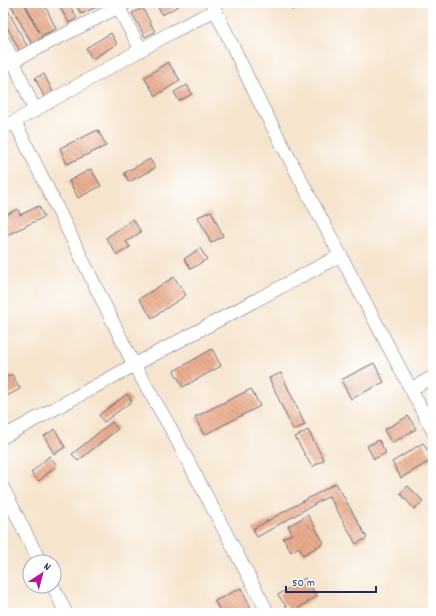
<svg xmlns="http://www.w3.org/2000/svg" width="436" height="616" font-family="Dekko,sans-serif">
<style>
.building{fill:url(#building-back-hatch)}
.lines{fill:none;stroke-linecap:round;stroke-linejoin:round}
.minor-casing{stroke:#686e85;stroke-width:14}
.minor{stroke:#fff;stroke-width:13}
</style>
<defs>
<pattern id="building-back-hatch" width="6" height="6" patternUnits="userSpaceOnUse"><rect width="6" height="6" fill="#ebad8d"/><path d="M-1 5l2 2M0 0l6 6M5-1l2 2" fill="none" stroke="#be8d76"/></pattern>
</defs>
<rect width="100%" height="100%" fill="#fff"/>
<filter id="ink" filterUnits="userSpaceOnUse"><feTurbulence type="fractalNoise" baseFrequency=".025" numOctaves="2"/><feDisplacementMap in="SourceGraphic" scale="8" xChannelSelector="R" yChannelSelector="G"/><feConvolveMatrix kernelMatrix="1 2 1 2 8 2 1 2 1" color-interpolation-filters="sRGB"/></filter>
<filter id="wash" filterUnits="userSpaceOnUse"><feTurbulence type="fractalNoise" baseFrequency=".012" numOctaves="4" result="noise"/><feDisplacementMap in="SourceGraphic" scale="16" xChannelSelector="R" yChannelSelector="G"/><feGaussianBlur stdDeviation="0.9" result="paint"/><feColorMatrix in="noise" values="0 0 0 0 0 0 0 0 0 0 0 0 0 0 0 0 0 1.4 0 .05"/><feComposite in="paint" operator="in"/></filter>
<g filter="url(#wash)">
<rect width="100%" height="100%" fill="#f6e4cd"/>
<g id="blocks">
<!-- building -->
<g class="building">
<polygon points="3,3 4,3 28,48 20,52 3,19"/>
<polygon points="10,3 23,3 39,32 25,3 44,3 56,29 41,36 42,38 32,44"/>
<polygon points="62,3 68,3 77,18 69,23 59,5"/>
<polygon points="75,3 106,3 81,14"/>
<polygon points="156,3 184,3 162,15"/>
<polygon points="289,3 304,3 304,5 292,10"/>
<polygon points="143,8 155,32 145,37 132,13"/>
<polygon points="111,33 117,44 92,59 86,48"/>
<polygon points="168,62 180,80 156,96 144,78"/>
<polygon points="44,74 53,92 44,97 35,78"/>
<polygon points="187,85 192,94 179,101 174,92"/>
<polygon points="98,130 106,146 67,164 60,148"/>
<polygon points="150,159 155,168 129,182 124,173"/>
<polygon points="91,169 101,186 78,198 69,181"/>
<polygon points="39,206 44,217 3,237 3,216 18,209 20,215"/>
<polygon points="211,211 223,236 211,243 198,217"/>
<polygon points="133,219 141,232 126,242 130,247 117,255 106,238"/>
<polygon points="200,248 207,259 191,269 184,259"/>
<polygon points="174,277 186,295 152,318 139,299"/>
<polygon points="212,349 221,366 183,387 174,371"/>
<polygon points="374,363 384,382 351,399 341,380"/>
<polygon points="281,373 305,425 293,430 269,378"/>
<polygon points="12,374 20,389 3,398 3,379"/>
<polygon points="251,389 260,406 204,435 195,417"/>
<polygon points="127,394 132,401 104,422 99,415"/>
<polygon points="408,416 416,429 392,443 384,430"/>
<polygon points="112,422 118,429 78,461 72,454"/>
<polygon points="55,429 65,447 54,454 44,436"/>
<polygon points="308,430 324,460 312,467 295,437"/>
<polygon points="379,440 386,453 374,459 367,446"/>
<polygon points="423,443 433,459 401,478 392,462"/>
<polygon points="49,456 57,465 39,481 31,473"/>
<polygon points="336,483 367,538 356,544 329,496 257,537 253,529"/>
<polygon points="408,486 423,501 414,509 400,493"/>
<polygon points="308,515 324,543 303,555 299,547 291,552 283,538 292,534 288,526"/>
<polygon points="305,578 317,596 291,613 278,595"/>
<polygon points="241,588 251,608 242,613 221,613 215,601"/>
</g>
</g>
</g>
<g filter="url(#ink)">
<use href="#blocks" fill-opacity="0" stroke="#686e85" stroke-width="1"/>
<g class="lines">
<defs>
<g id="minor">
<polyline points="116,3 141,50"/>
<polyline points="212,3 257,97 433,431"/>
<polyline points="3,41 13,60 35,111"/>
<polyline points="3,66 126,3"/>
<polyline points="15,122 134,365 170,427 268,613"/>
<polyline points="3,128 172,32 214,11"/>
<polyline points="411,389 433,377"/>
<polyline points="3,437 134,365 341,255"/>
<polyline points="3,488 40,562"/>
<polyline points="53,586 66,613"/>
</g>
</defs>
<!-- minor casing -->
<use href="#minor" class="minor-casing"/>
<!-- minor -->
<use href="#minor" class="minor"/>
</g>
</g>
<!-- margin -->
<rect width="436" height="616" fill="none" stroke="#fff" stroke-width="16"/>
<!-- north arrow -->
<g transform="translate(42 574) rotate(36)"><circle r="19" fill="#ffffff" stroke="#a4acbf"/>
<path d="M0-3L7 15L0 10L-7 15Z" fill="#b5179e"/>
<text y="-6" font-size="11" font-weight="bold" text-anchor="middle" fill="#1b2f5e">N</text>
</g>
<!-- scale -->
<path d="M286 586v6h90v-6" fill="none" stroke="#1b2f5e" stroke-width="2"/>
<text x="292" y="586" font-size="12" fill="#1b2f5e" stroke="#ffffff" stroke-width="3" paint-order="stroke">50 m</text>
</svg>
